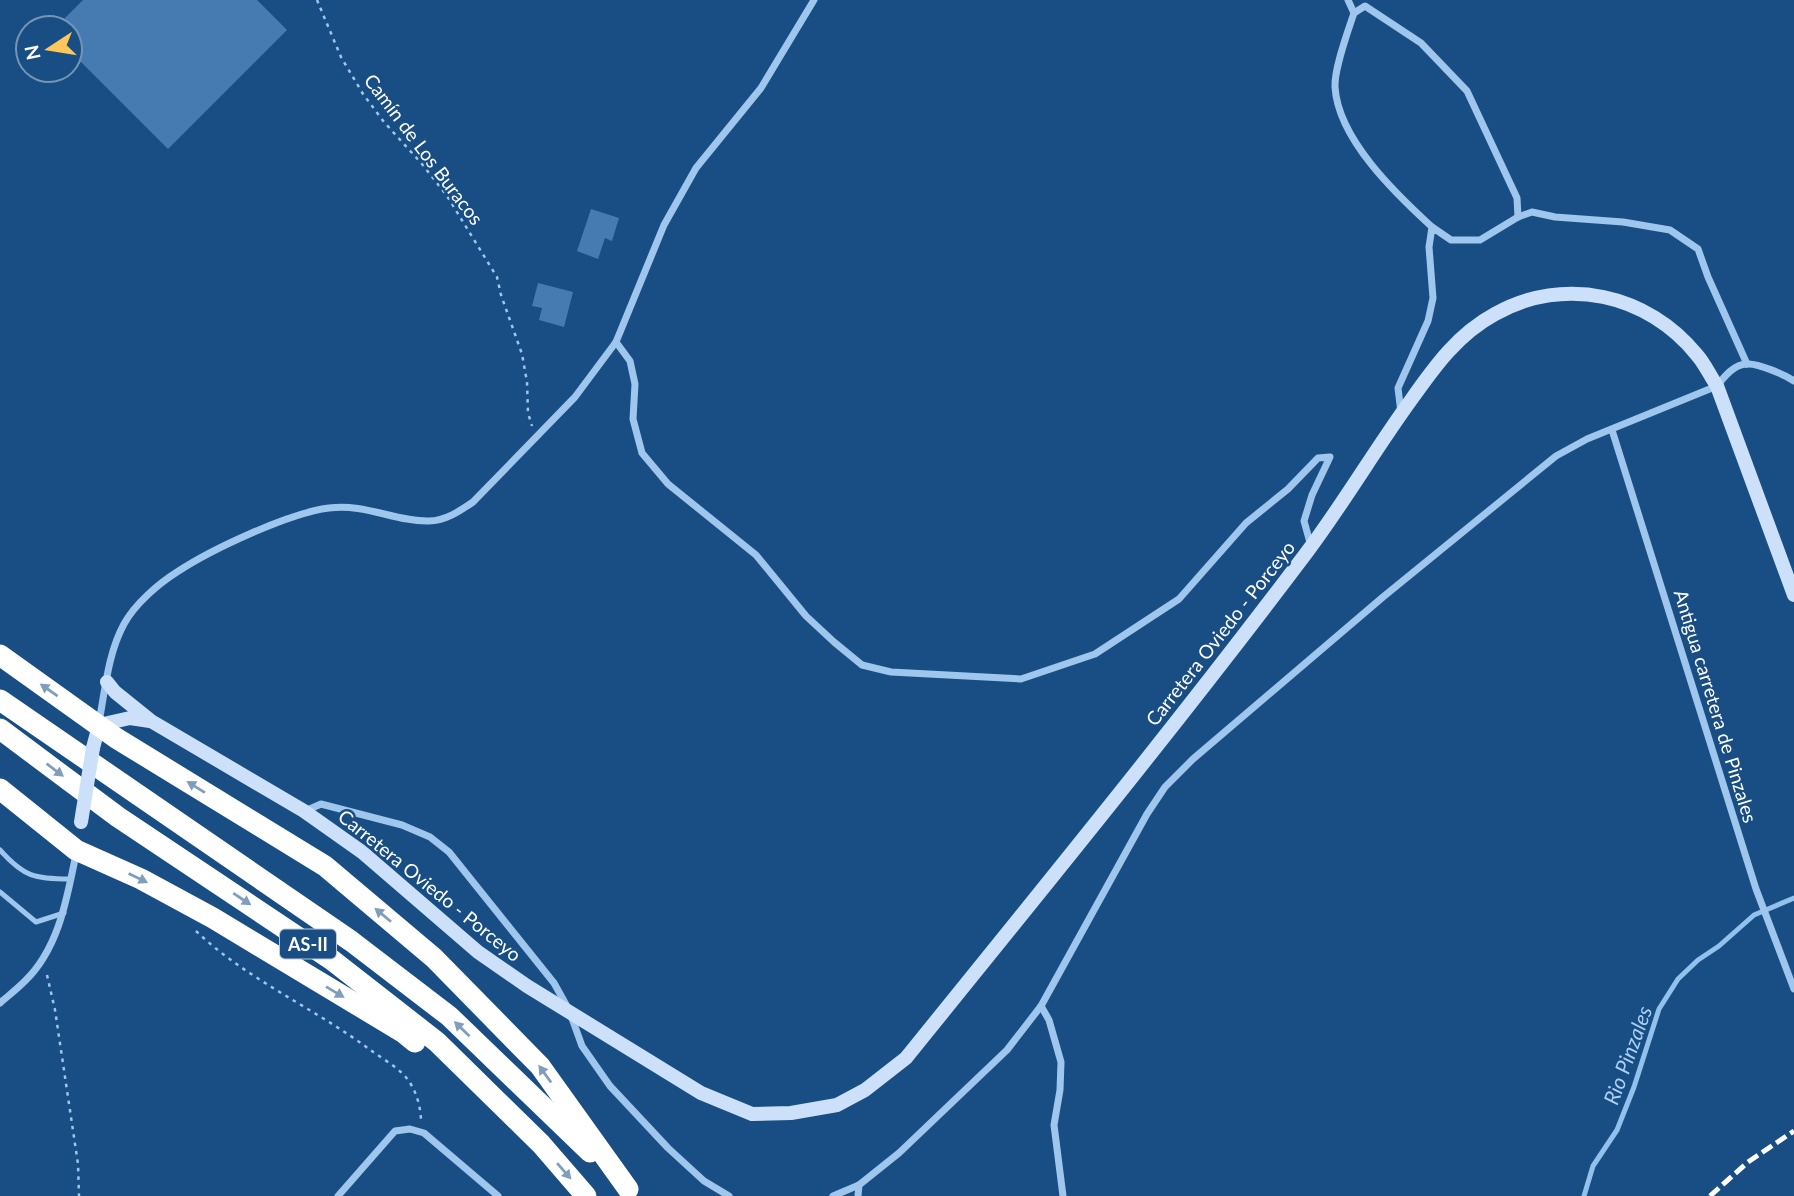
<svg xmlns="http://www.w3.org/2000/svg" width="1794" height="1196" font-family="Lato,sans-serif">
<style>
.lines{fill:none;stroke-linecap:round;stroke-linejoin:round}
.stream{stroke:#92c1ee;stroke-width:5}
.building{fill:#467bb1}
.path{stroke:#9fc6ec;stroke-width:2.5;stroke-dasharray:3.5 5;stroke-linecap:butt}
.lane{stroke:#9fc6ec;stroke-width:5}
.street{stroke:#9fc6ec;stroke-width:7}
.secondary{stroke:#cce1f9;stroke-width:14}
.highway{stroke:#fff;stroke-width:21}
.rail{stroke:#fff;stroke-width:5;stroke-dasharray:12 5;stroke-linecap:butt}
.secondary-bridge{stroke:#cce1f9;stroke-width:14}
.oneway{fill:#809ebc}
.labels{text-anchor:middle;dominant-baseline:central;stroke-width:5;stroke-linejoin:round;paint-order:stroke}
.shield{fill:#194e85;stroke:#bacada;stroke-width:2}
.shield-label{font-size:18px;font-weight:bold;fill:#fff}
.street-label{font-size:19px;fill:#fff;stroke:#194e85}
.water-label{font-size:21px;font-style:italic;fill:#abd0f4;stroke:#194e85}
</style>
<rect width="100%" height="100%" fill="#194e85"/>
<g class="lines">
<!-- stream -->
<polyline class="stream" points="1584,1196 1593,1166 1617,1130 1634,1087 1659,1009 1678,979 1698,960 1719,946 1754,915 1794,898"/>
</g>
<!-- building -->
<g class="building">
<polygon points="83,0 257,0 287,30 168,149 70,51 70,28 55,28"/>
<polygon points="591,209 619,218 612,241 605,238 598,259 577,251"/>
<polygon points="538,283 573,292 564,327 539,320 542,308 532,306"/>
</g>
<g class="lines">
<!-- path -->
<g class="path">
<polyline points="317,0 341,57 363,94 384,122 422,164 447,196 497,277 501,295 522,354 527,382 528,413 532,426"/>
<path d="M196 931C246 979 314 1008 369 1049 380 1057 394 1065 404 1075 415 1087 420 1103 421 1119"/>
<polyline points="47,975 55,1010 78,1164 79,1196"/>
</g>
<!-- lane -->
<g class="lane">
<path d="M0 850C24 877 35 879 70 879"/>
<polyline points="0,892 36,922 64,913"/>
</g>
<!-- street -->
<g class="street">
<polyline points="1348,0 1354,13"/>
<path d="M1432 227C1396 194 1338 139 1335 87 1334 69 1348 31 1354 13L1365 6 1421 43 1467 91 1517 198 1518 217"/>
<polyline points="616,342 630,361 635,384 633,419 642,453 668,484 756,555 806,616 834,642 862,665 891,672 1021,679 1095,654 1179,599 1246,523 1288,489 1318,458 1330,457 1312,495 1304,521 1311,546"/>
<polyline points="1401,413 1398,388 1428,321 1433,298 1429,247 1432,227 1451,240 1480,240 1518,217 1532,212 1555,217 1623,222 1670,230 1698,249 1708,277 1747,364"/>
<polyline points="1612,430 1756,889 1794,989"/>
<path d="M99 722C105 691 108 653 124 624 135 604 158 584 177 572 212 549 289 513 329 508 365 503 396 522 429 521 445 521 460 511 473 502L575 397 616 342 664 225 696 168 761 88 814 0"/>
<polyline points="305,811 321,804 402,825 430,837 449,852 554,983 569,1010 582,1046 610,1086 668,1148 704,1181 729,1196"/>
<path d="M0 1003C8 996 17 989 25 981 59 948 67 898 76 854"/>
<polyline points="1041,1006 1049,1020 1061,1062 1060,1090 1054,1125 1063,1196"/>
<polyline points="338,1196 395,1131 410,1129 424,1133 498,1196"/>
<path d="M833 1196 859 1185 899 1153 1007 1050 1041 1006 1147 814 1165 787 1193 759 1383 597 1556 456 1587 439 1717 386C1724 377 1734 364 1747 364 1758 363 1785 375 1794 381"/>
<polyline points="858,1196 859,1185"/>
</g>
<!-- secondary -->
<g class="secondary">
<path d="M107 682 115 692 151 721 304 811 362 852 478 952 527 986 701 1093 752 1114 791 1113 837 1105 865 1090 906 1058C1040 892 1175 727 1304 556 1342 506 1374 451 1411 400 1435 366 1458 334 1495 314 1564 275 1648 294 1697 355 1705 364 1710 376 1717 386L1794 595"/>
<polyline points="93,748 99,725 130,718 150,721"/>
</g>
<!-- highway -->
<g class="highway">
<polyline points="0,655 116,738 325,866 434,958 540,1066 628,1189"/>
<polyline points="0,700 351,941 449,1016 590,1152"/>
<polyline points="0,729 118,817 332,960 437,1042 541,1144 586,1196"/>
<polyline points="0,789 76,850 141,879 213,918 404,1033 415,1042"/>
</g>
<!-- rail -->
<polyline class="rail" points="1710,1196 1748,1162 1794,1131"/>
<!-- secondary-bridge -->
<polyline class="secondary-bridge" points="81,822 93,748"/>
</g>
<!-- one-way arrows -->
<defs><path id="oneway-solid" d="M-6-.8H1V-3.2L6.5 0L1 3.2V.8H-6Z" transform="scale(1.75)"/></defs>
<g class="oneway">
<use href="#oneway-solid" transform="translate(49 690) rotate(-145)"/>
<use href="#oneway-solid" transform="translate(55 770) rotate(37)"/>
<use href="#oneway-solid" transform="translate(196 787) rotate(-148)"/>
<use href="#oneway-solid" transform="translate(138 878) rotate(26)"/>
<use href="#oneway-solid" transform="translate(242 899) rotate(34)"/>
<use href="#oneway-solid" transform="translate(383 915) rotate(-140)"/>
<use href="#oneway-solid" transform="translate(335 992) rotate(31)"/>
<use href="#oneway-solid" transform="translate(462 1029) rotate(-136)"/>
<use href="#oneway-solid" transform="translate(545 1074) rotate(-126)"/>
<use href="#oneway-solid" transform="translate(564 1171) rotate(49)"/>
</g>
<g class="labels">
<!-- shield labels -->
<rect class="shield" x="280" y="929.5" width="56" height="29" rx="5"/>
<g class="shield-label">
<text x="308" y="944">AS-II</text>
</g>
<!-- street labels -->
<g class="street-label">
<text transform="translate(424 149) rotate(53)">Camín de Los Buracos</text>
<text transform="translate(1220 633) rotate(-52)">Carretera Oviedo - Porceyo</text>
<text transform="translate(1716 706) rotate(73)">Antigua carretera de Pinzales</text>
<text transform="translate(430 885) rotate(39)">Carretera Oviedo - Porceyo</text>
</g>
<!-- water labels -->
<g class="water-label">
<text transform="translate(1627 1055) rotate(-70)">Rio Pinzales</text>
</g>
</g>
<!-- north arrow -->
<g transform="translate(49 49) rotate(258)"><circle r="33" fill="#194e85" stroke="#7595b6" stroke-width="2"/>
<path d="M0-5L12 26L0 18L-12 26Z" fill="#ffc75a"/>
<text y="-10" font-size="19" font-weight="bold" text-anchor="middle" fill="#ffffff">N</text>
</g>
</svg>
